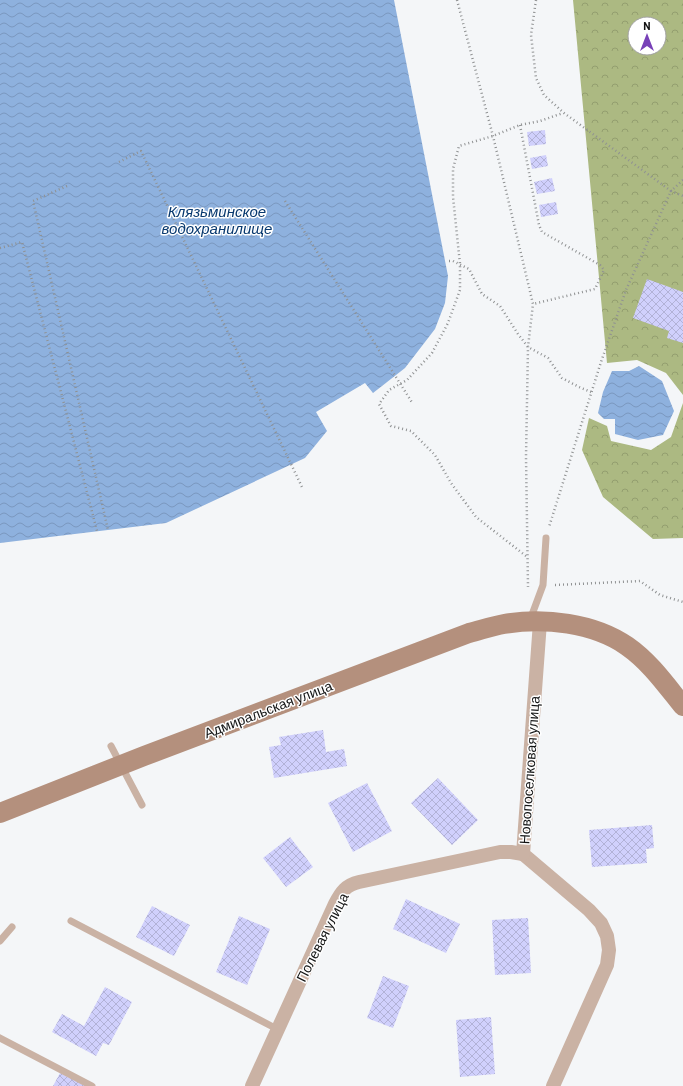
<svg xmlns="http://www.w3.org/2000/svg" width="683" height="1086" font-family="Barlow,sans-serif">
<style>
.forest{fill:url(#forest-crowns);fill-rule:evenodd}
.water{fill:url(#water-waves)}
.building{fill:url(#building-cross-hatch)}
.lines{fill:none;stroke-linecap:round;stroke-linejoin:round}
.path{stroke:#8f9192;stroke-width:2.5;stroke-dasharray:1 3;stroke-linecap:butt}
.lane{stroke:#cab2a4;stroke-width:7}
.street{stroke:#cab2a4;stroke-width:14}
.secondary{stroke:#b4907d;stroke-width:20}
.labels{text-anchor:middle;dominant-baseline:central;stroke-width:3;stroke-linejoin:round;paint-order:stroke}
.street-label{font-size:14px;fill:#131414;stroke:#fff}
.water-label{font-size:15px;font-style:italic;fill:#07386e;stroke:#fff}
</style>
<defs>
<pattern id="forest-crowns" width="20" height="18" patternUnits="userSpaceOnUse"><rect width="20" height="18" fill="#acb982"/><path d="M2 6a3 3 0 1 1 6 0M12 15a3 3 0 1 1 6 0" fill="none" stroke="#939e6f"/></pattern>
<pattern id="water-waves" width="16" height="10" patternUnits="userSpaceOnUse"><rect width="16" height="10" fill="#8eb1de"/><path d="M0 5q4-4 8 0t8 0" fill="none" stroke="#7a97be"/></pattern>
<pattern id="building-cross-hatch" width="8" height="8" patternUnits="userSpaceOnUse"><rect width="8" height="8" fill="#d0d0fc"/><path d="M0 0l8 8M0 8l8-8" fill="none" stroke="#b2b2d7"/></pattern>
</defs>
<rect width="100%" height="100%" fill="#f4f6f8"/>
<!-- forest -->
<g class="forest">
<path d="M573 0H683V395L666 373 637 360 607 363ZM635 24H659V48H635Z"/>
<polygon points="683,403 683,538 653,539 603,497 582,450 589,418 607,426 611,441 651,450 671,437"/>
</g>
<!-- water -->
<g class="water">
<polygon points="0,0 394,0 448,276 445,303 435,329 405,368 373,393 365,383 316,412 327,431 305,458 166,523 0,543"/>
<polygon points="639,366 662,381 674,411 663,435 638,440 615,434 615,419 604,419 598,413 603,392 612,371 629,371"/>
</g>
<!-- building -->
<g class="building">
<polygon points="545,130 546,144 529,146 527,132"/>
<polygon points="546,155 548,166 532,169 530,158"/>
<polygon points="552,178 555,191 537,194 534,182"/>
<polygon points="556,202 558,214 541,217 539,205"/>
<polygon points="647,279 683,292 683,343 667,338 669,331 633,318"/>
<polygon points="323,730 326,752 344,749 347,766 274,778 269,747 281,745 279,737"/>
<polygon points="438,778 478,820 452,845 411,803"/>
<polygon points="367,783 392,831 353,852 328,803"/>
<polygon points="652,825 654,848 646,849 647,863 592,867 589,830"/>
<polygon points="290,837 313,867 286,887 263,858"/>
<polygon points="406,899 460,924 446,953 393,929"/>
<polygon points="152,906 190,925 174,956 136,937"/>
<polygon points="239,916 270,929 247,985 216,972"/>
<polygon points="528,918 531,973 495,975 492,920"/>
<polygon points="383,976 409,986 393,1028 367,1018"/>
<polygon points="105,987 132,1002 109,1045 103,1043 96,1056 52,1032 62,1014 84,1026"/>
<polygon points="491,1017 495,1074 460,1077 456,1020"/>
<polygon points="60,1073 86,1086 53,1086"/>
</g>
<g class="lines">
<!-- path -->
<g class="path">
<polyline points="457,0 493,136 533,304 528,347 526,457 528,587"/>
<polyline points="536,0 531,35 536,78 544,95 564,113 671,191 626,290 601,362 549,527"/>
<polyline points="520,125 539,225 542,232 600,265 604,270 595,289 533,304"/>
<polyline points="119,162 141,151 302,487"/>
<polyline points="683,180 671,191 683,196"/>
<polyline points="67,186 33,201 108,530"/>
<polyline points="285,201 413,404"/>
<polyline points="0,248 22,242 97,531"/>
<polyline points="449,261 453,261 469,269 482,294 500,306 518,334 528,347 548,358 562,378 579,387 591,392"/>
<polyline points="526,556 476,517 451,483 435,455 411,431 391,426 379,404 389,390 407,380 432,353 448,323 460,290 460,264 453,197 453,169 459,146 493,136 520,125 540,121 563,113"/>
<polyline points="555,585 640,581 660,595 683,602"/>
</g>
<!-- lane -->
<g class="lane">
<polyline points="530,620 543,585 546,538"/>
<polyline points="111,746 142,805"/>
<polyline points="71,921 277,1029"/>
<polyline points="0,941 12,927"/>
<polyline points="0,1038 92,1086"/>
</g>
<!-- street -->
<g class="street">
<polyline points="540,622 523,854 589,910 601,923 607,936 609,950 607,965 553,1086"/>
<path d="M252 1086 335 904C341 892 346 885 359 882L500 852H511L523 854"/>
</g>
<!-- secondary -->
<path class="secondary" d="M0 813 144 756 469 633C481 630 492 626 504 624 544 617 594 623 627 646 650 662 666 685 683 706"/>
</g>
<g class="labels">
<!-- street labels -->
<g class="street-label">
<text transform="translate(268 709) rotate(-21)">Адмиральская улица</text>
<text transform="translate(529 770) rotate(-86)">Новопоселковая улица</text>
<text transform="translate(322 937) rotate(-63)">Полевая улица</text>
</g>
<!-- water labels -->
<g class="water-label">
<text x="217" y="211">Клязьминское<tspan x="217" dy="17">водохранилище</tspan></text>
</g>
</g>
<!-- north arrow -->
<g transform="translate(647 36)"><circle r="19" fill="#ffffff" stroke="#a1a1a1"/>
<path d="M0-3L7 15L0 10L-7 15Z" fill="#7841b8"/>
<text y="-6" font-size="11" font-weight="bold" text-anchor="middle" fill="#131414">N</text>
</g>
</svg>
